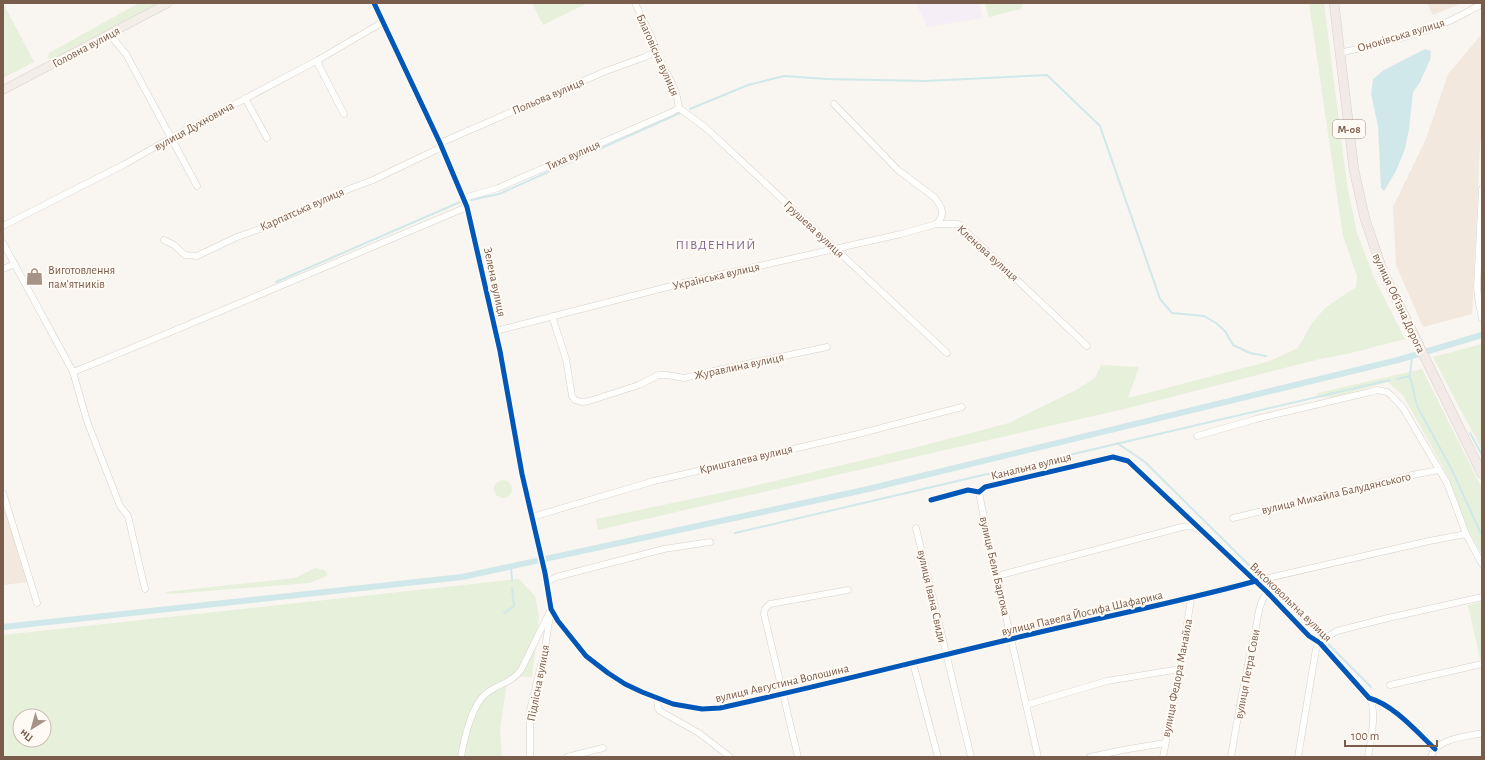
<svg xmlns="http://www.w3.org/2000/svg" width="1485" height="760" font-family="'Alegreya Sans',sans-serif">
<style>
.residential{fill:#f2e8de}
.education{fill:#f6eef6}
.green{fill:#e7f0db;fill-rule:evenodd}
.water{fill:#d0e8ea}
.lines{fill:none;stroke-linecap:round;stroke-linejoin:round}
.stream{stroke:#d0e8ea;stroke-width:2}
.canal{stroke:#d0e8ea;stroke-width:6}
.minor-casing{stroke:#d7d1cb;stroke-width:7}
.major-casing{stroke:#dad1cc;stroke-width:9}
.highway-casing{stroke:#dad1cc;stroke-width:10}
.minor{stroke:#fefefd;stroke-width:6}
.major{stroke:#f3eee8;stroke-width:8}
.highway{stroke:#f2eae7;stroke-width:9}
.cycleway-casing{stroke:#fffaf3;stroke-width:8}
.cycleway{stroke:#0057b8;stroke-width:5}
.labels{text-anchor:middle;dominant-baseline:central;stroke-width:4;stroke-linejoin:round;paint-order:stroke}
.shield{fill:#fffaf3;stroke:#a28b7f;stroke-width:1}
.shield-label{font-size:11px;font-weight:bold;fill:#7a5c4d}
.street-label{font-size:12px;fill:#7a5c4d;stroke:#fffaf3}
.poi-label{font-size:12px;fill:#7a5c4d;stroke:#fffaf3;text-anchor:start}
.neighbourhood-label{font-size:13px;letter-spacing:1px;fill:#846695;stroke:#fffaf3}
</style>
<rect width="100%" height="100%" fill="#f9f5f0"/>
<!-- residential -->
<g class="residential">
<polygon points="1427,3 1462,3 1433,15"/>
<polygon points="1482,34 1482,131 1480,146 1472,314 1423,327 1396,265 1393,207 1426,139 1448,74"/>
<polygon points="3,506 15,540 28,582 3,585"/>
</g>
<!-- education -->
<polygon class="education" points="916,3 979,3 983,18 927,27"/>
<!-- green -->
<g class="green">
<polygon points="3,3 34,62 3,78"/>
<polygon points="139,3 160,3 53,59 50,59 48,56 49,53"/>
<polygon points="532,3 588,3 543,25"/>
<polygon points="985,3 1023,3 1021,9 989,17"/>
<polygon points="1309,3 1324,3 1347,184 1357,233 1375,280 1405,339 1347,354 1320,359 1128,408 598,530 596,519 749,487 914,448 1009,423 1078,389 1095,378 1101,365 1139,367 1128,398 1270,361 1298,348 1312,323 1325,308 1356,287 1357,276 1343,236"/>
<polygon points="1482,344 1482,450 1433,357"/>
<polygon points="1422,369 1482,488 1482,555 1467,527 1449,478 1403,395 1388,382 1334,397 1314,398 1318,393"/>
<circle cx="503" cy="489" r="9"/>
<polygon points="315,568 324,570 328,575 310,583 170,594 165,592 295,578"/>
<path d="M519 579 535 596 539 617 532 677 508 676 500 729 502 757H3V635ZM20 716H44V740H20Z"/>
<polygon points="1482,602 1482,658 1480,659 1468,605"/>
</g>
<!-- water -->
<polygon class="water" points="1425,49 1431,51 1430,60 1420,82 1413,92 1409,129 1405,149 1396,171 1384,191 1381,188 1378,126 1371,94 1373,79 1384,70"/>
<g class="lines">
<!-- stream -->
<g class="stream">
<polyline points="690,109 748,85 784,76 827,79 926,81 1047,75 1100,126 1160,299 1172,313 1204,316 1216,323 1225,331 1233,345 1250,353 1266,356"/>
<polyline points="471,200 499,194 680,113"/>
<polyline points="276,282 460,202"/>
<polyline points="1412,356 1410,376 1417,406 1452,470 1482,536"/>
<polyline points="1397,379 1410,376"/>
<polyline points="1470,433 1482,455"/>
<polyline points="1117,443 1145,462 1261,577"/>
<polyline points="735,533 1390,380"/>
<polyline points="511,566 512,581"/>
<polyline points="1268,585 1319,635"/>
<polyline points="504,613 514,606 512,588"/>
<polyline points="1327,643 1371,687"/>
</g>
<!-- canal -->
<polyline class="canal" points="3,627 462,577 864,490 1398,360 1482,335"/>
<defs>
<g id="minor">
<path d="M374 3 440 143 467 207 500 351 522 474 545 573 551 609 558 621 586 656 608 673 625 684 642 692 673 704 702 709 720 708C817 687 914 662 1011 639 1093 619 1175 603 1256 581"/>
<polyline points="635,3 652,38 658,57 673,85 677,97 679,108"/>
<polyline points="110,35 126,54 197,186"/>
<path d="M1340 53C1376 44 1413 37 1447 22 1459 17 1470 10 1482 4"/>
<polyline points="318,60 319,66 344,114"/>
<polyline points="245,98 267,138"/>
<path d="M834 104 898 170 934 197C941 205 947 215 936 224H958L1087 346"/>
<polyline points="679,108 706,128 947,353"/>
<polyline points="440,143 606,71 645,57 656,51"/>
<polyline points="1482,189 1477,288 1479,304 1482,318"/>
<polyline points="464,198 498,188 672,112 679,108"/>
<polyline points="3,226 125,164 171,138 318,60 383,22"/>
<polyline points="164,240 174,245 185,255 197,256 237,237 260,229 349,189 373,180 442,147"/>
<path d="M3 243 73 372C205 319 336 262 467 207"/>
<polyline points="3,269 15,264"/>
<polyline points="552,316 566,359 572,396 575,400 581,402 589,401 639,385 658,375 667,375 684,378 723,369 827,347"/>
<polyline points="496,331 679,284 901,234 936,224"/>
<polyline points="73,372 87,421 120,506 128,516 145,589"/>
<polyline points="1197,436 1256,419 1370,392 1377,390 1387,392 1392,396 1403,408 1447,483 1466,534 1482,564"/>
<polyline points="979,492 986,529 1038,757"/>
<polyline points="3,493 37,603"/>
<path d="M931 500 968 490 979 492 985 487 1113 457 1128 461 1267 592 1309 636 1320 643 1369 698C1394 705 1417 732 1435 749"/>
<polyline points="532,517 654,481 858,434 962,407"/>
<polyline points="1233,518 1417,474 1439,470"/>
<polyline points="916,528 971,757"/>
<polyline points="997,576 1182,527 1190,526 1198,529"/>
<polyline points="547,582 556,577 664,549 710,542"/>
<polyline points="1260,585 1268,578 1429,541 1466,534"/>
<polyline points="913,663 938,757"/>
<polyline points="1390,685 1482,664"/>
<polyline points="657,699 658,708 660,711 699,733 730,757"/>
<polyline points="1026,705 1107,681 1180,669"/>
<path d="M461 757C464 739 472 703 488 692 501 683 511 683 521 670L551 609"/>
<polyline points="530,757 530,710 545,649 550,615"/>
<polyline points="567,757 603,748"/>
<polyline points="798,757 764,614 765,609 770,604 848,590"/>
<polyline points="1090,757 1123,750 1165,743"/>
<polyline points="1163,757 1180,669 1191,599"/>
<path d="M1231 757C1238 715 1245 674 1255 633 1258 619 1258 604 1267 592"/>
<polyline points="1298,757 1316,649 1324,639 1337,631 1388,618 1482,597"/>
<path d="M1368 757C1370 743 1378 709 1369 698"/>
<path d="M1431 757C1436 738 1466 737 1482 733"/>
</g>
<polyline id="major" points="3,90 168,3"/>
<polyline id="highway" points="1334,3 1354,170 1365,219 1383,272 1482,474"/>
</defs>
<!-- minor casing -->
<use href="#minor" class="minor-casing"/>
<!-- major casing -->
<use href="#major" class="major-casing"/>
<!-- highway casing -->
<use href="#highway" class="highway-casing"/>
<!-- minor -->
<use href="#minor" class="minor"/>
<!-- major -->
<use href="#major" class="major"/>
<!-- highway -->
<use href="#highway" class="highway"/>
<defs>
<g id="cycleway">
<path d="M374 3 440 143 467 207 500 351 522 474 545 573 551 609 558 621 586 656 608 673 625 684 642 692 673 704 702 709 720 708C817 687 914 662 1011 639 1093 619 1175 603 1256 581"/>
<path d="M931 500 968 490 979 492 985 487 1113 457 1128 461 1267 592 1309 636 1320 643 1369 698C1394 705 1417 732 1435 749"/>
</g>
</defs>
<!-- cycleway casing -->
<use href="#cycleway" class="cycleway-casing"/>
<!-- cycleway -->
<use href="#cycleway" class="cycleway"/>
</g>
<!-- icons -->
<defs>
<symbol id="shop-bare" viewBox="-9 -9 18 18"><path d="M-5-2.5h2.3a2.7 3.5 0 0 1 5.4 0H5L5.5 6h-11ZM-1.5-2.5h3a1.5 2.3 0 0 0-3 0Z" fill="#a69286" stroke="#fffaf3" stroke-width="2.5" paint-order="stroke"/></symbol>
</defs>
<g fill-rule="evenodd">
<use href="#shop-bare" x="22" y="264" width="25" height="25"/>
</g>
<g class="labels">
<!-- shield labels -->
<rect class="shield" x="1333" y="120" width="32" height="18" rx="3"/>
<g class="shield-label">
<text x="1349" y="129">М-08</text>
</g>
<!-- street labels -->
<g class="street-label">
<text transform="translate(1401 35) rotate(-17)">Оноківська вулиця</text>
<text transform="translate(86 47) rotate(-28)">Головна вулиця</text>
<text transform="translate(658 55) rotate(66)">Благовісна вулиця</text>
<text transform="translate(548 96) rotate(-23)">Польова вулиця</text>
<text transform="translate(194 126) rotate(-29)">вулиця Духновича</text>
<text transform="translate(573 155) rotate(-24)">Тиха вулиця</text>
<text transform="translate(302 209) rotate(-24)">Карпатська вулиця</text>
<text transform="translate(814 229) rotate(43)">Грушева вулиця</text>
<text transform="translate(988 253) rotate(42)">Кленова вулиця</text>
<text transform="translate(716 276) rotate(-13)">Українська вулиця</text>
<text transform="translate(495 282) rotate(78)">Зелена вулиця</text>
<text transform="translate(1399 303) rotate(65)">вулиця Обʼїзна Дорога</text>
<text transform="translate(739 366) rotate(-12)">Журавлина вулиця</text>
<text transform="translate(746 459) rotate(-13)">Кришталева вулиця</text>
<text transform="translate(1031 466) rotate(-14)">Канальна вулиця</text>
<text transform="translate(1336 493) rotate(-13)">вулиця Михайла Балудянського</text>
<text transform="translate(995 566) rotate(77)">вулиця Бели Бартока</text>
<text transform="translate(932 596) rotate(77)">вулиця Івана Свиди</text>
<text transform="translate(1291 602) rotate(44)">Високовольтна вулиця</text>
<text transform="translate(1082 613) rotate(-13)">вулиця Павела Йосифа Шафарика</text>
<text transform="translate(1247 674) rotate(-79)">вулиця Петра Сови</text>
<text transform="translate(1177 678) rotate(-79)">вулиця Федора Манайла</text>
<text transform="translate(538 683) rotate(-79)">Підлісна вулиця</text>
<text transform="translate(782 683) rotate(-13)">вулиця Августина Волошина</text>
</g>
<!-- poi labels -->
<g class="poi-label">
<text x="48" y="270">Виготовлення<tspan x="48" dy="14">пам'ятників</tspan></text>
</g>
<!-- neighbourhood labels -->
<g class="neighbourhood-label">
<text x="716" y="245">ПІВДЕННИЙ</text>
</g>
</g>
<!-- border -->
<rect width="1485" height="760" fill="none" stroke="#7a5c4d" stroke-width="8"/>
<!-- north arrow -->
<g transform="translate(32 728) rotate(217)"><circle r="19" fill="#fffaf3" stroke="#cabbb1"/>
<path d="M0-3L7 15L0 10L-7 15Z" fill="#a69286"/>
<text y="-6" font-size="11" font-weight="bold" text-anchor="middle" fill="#7a5c4d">Пн</text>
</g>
<!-- scale -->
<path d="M1345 740v6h92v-6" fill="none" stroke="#7a5c4d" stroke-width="2"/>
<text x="1351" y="740" font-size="12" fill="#7a5c4d" stroke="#fffaf3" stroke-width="3" paint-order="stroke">100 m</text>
</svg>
